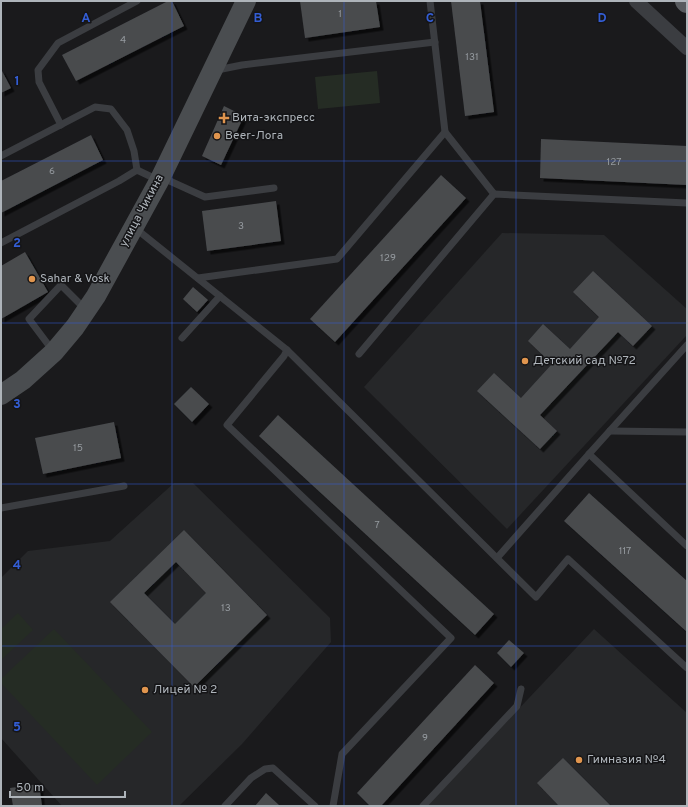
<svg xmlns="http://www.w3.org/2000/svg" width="688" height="807" font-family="Overpass,sans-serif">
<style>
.built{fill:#262729}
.garden{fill:#252c24}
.building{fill:#494b4e;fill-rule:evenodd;filter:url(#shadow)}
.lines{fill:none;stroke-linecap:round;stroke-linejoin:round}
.lane{stroke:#3b3d41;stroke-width:7}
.street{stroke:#3b3d41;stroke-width:14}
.secondary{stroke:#4a4d50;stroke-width:20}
.primary{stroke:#585b5f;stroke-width:22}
.grid{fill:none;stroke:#335dd4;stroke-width:1;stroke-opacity:0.55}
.poi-dot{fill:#e0954e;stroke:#151517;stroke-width:1.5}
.labels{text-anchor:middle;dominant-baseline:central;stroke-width:3;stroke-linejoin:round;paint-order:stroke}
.number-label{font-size:10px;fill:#959a9f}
.poi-label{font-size:12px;fill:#aeb4ba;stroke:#151517;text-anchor:start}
.street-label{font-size:12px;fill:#aeb4ba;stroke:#151517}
.grid-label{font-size:13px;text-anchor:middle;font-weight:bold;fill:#335dd4;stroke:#151517;stroke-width:3;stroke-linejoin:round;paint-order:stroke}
</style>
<defs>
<filter id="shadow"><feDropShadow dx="3.5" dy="3.5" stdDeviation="0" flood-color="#0009"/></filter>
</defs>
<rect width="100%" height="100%" fill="#1a1a1c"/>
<!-- built -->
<g class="built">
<polygon points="502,233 604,235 687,309 686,336 507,529 364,387"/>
<polygon points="174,483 193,483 330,618 331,642 242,744 179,806 62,806 1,738 1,578 28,551 110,541"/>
<polygon points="594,629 687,713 687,806 427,806"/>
</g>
<!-- garden -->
<g class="garden">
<polygon points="377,71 380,103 318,109 315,77"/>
<polygon points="18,613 33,630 1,660 1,629"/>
<polygon points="54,629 152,732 97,785 1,683 1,679"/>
</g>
<!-- building -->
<g class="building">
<polygon points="168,1 172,1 184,26 76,81 62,55"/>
<polygon points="300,1 376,1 380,27 305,38"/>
<polygon points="451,1 480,1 494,112 465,116"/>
<polygon points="1,69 11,88 1,93"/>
<polygon points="224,106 244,116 221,165 202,156"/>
<polygon points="91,135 103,160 1,213 1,181"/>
<polygon points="541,139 687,146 687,185 540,178"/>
<polygon points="441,175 466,198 335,342 310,319"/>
<polygon points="276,201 281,241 207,251 202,211"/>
<polygon points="25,252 48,292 1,319 1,266"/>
<polygon points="593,271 652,326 633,346 618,332 540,415 557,431 540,449 477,391 494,373 521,398 552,364 528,341 543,324 570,349 599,317 573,292"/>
<polygon points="193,287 208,300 197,312 183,299"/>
<polygon points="191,387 209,404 192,422 174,404"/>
<polygon points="278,415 494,614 475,635 259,436"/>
<polygon points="114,422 121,458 43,474 35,438"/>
<polygon points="589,493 687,581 687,632 564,521"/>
<path d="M184 530 267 615 194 687 110 602ZM176 562 206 593 175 624 144 593Z"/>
<polygon points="509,640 524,653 511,667 497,653"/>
<polygon points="475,665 494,683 381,806 370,806 357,793"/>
<polygon points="563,758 611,806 559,806 537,783"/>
<polygon points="39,784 42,806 13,806 10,788"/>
<polygon points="266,793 280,806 255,806"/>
</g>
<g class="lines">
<!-- lane -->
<g class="lane">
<polyline points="217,70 242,65 435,42"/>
<polyline points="61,125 39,82 38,70 58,43 137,1"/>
<polyline points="445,132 494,194"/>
<polyline points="1,156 95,107 111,109 127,130 134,151 137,170"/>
<polyline points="161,177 205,197 274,188"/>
<polyline points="135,228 287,350 284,356 227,425 451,638 342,754 333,806"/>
<polyline points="1,243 119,181 137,170 158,180"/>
<polyline points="198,278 337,259 445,132 430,1"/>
<polyline points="182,338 220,296"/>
<polyline points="287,350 536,597 568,559 687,668"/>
<polyline points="53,351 29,319 61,285 86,310"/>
<polyline points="359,354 494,194 687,203"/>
<polyline points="610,431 687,432"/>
<polyline points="589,454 687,546"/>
<polyline points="1,508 124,486"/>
<polyline points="497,558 589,454 687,345"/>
<polyline points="225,806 251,778 265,769 273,768 315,806"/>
<polyline points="423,806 517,706 521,689"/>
</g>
<!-- street -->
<polyline class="street" points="636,1 687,48"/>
<!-- secondary -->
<polyline class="secondary" points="1,395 23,380 54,352 75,327 96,296 159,181 246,1"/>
<!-- primary -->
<polyline class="primary" points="686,1 687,2"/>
</g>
<!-- grid -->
<path class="grid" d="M172 1V806M344 1V806M516 1V806M1 161H687M1 323H687M1 484H687M1 646H687"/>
<!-- markers -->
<g class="poi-dot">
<path d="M222 112h4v4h4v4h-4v4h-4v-4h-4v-4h4z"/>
<circle cx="217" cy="136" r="4"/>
<circle cx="32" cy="279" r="4"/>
<circle cx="525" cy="361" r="4"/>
<circle cx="145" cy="690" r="4"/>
<circle cx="579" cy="760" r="4"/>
</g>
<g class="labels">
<!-- number labels -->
<g class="number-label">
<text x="340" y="14">1</text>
<text x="123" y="40">4</text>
<text x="472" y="57">131</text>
<text x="614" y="162">127</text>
<text x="52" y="171">6</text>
<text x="241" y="226">3</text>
<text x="388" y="258">129</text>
<text x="78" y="448">15</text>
<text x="377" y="525">7</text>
<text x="625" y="551">117</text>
<text x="226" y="608">13</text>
<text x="425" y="738">9</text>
</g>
<!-- poi labels -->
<g class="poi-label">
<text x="232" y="118">Вита-экспресс</text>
<text x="225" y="136">Beer-Лога</text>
<text x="40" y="279">Sahar &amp; Vosk</text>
<text x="533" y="361">Детский сад №72</text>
<text x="153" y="690">Лицей № 2</text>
<text x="587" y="760">Гимназия №4</text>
</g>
<!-- street labels -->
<g class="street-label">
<text transform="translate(142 211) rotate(-62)">улица Чикина</text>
</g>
</g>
<g class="grid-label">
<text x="86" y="22">A</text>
<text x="258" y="22">B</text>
<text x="430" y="22">C</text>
<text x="602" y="22">D</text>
<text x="17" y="85">1</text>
<text x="17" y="247">2</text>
<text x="17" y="408">3</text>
<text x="17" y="569">4</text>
<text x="17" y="731">5</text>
</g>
<!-- border -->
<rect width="688" height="807" fill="none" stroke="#aeb4ba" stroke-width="4"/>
<!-- scale -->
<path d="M10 791v6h115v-6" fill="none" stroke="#aeb4ba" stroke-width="2"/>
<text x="16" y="791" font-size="12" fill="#aeb4ba" stroke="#151517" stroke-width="3" paint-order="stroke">50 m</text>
</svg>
